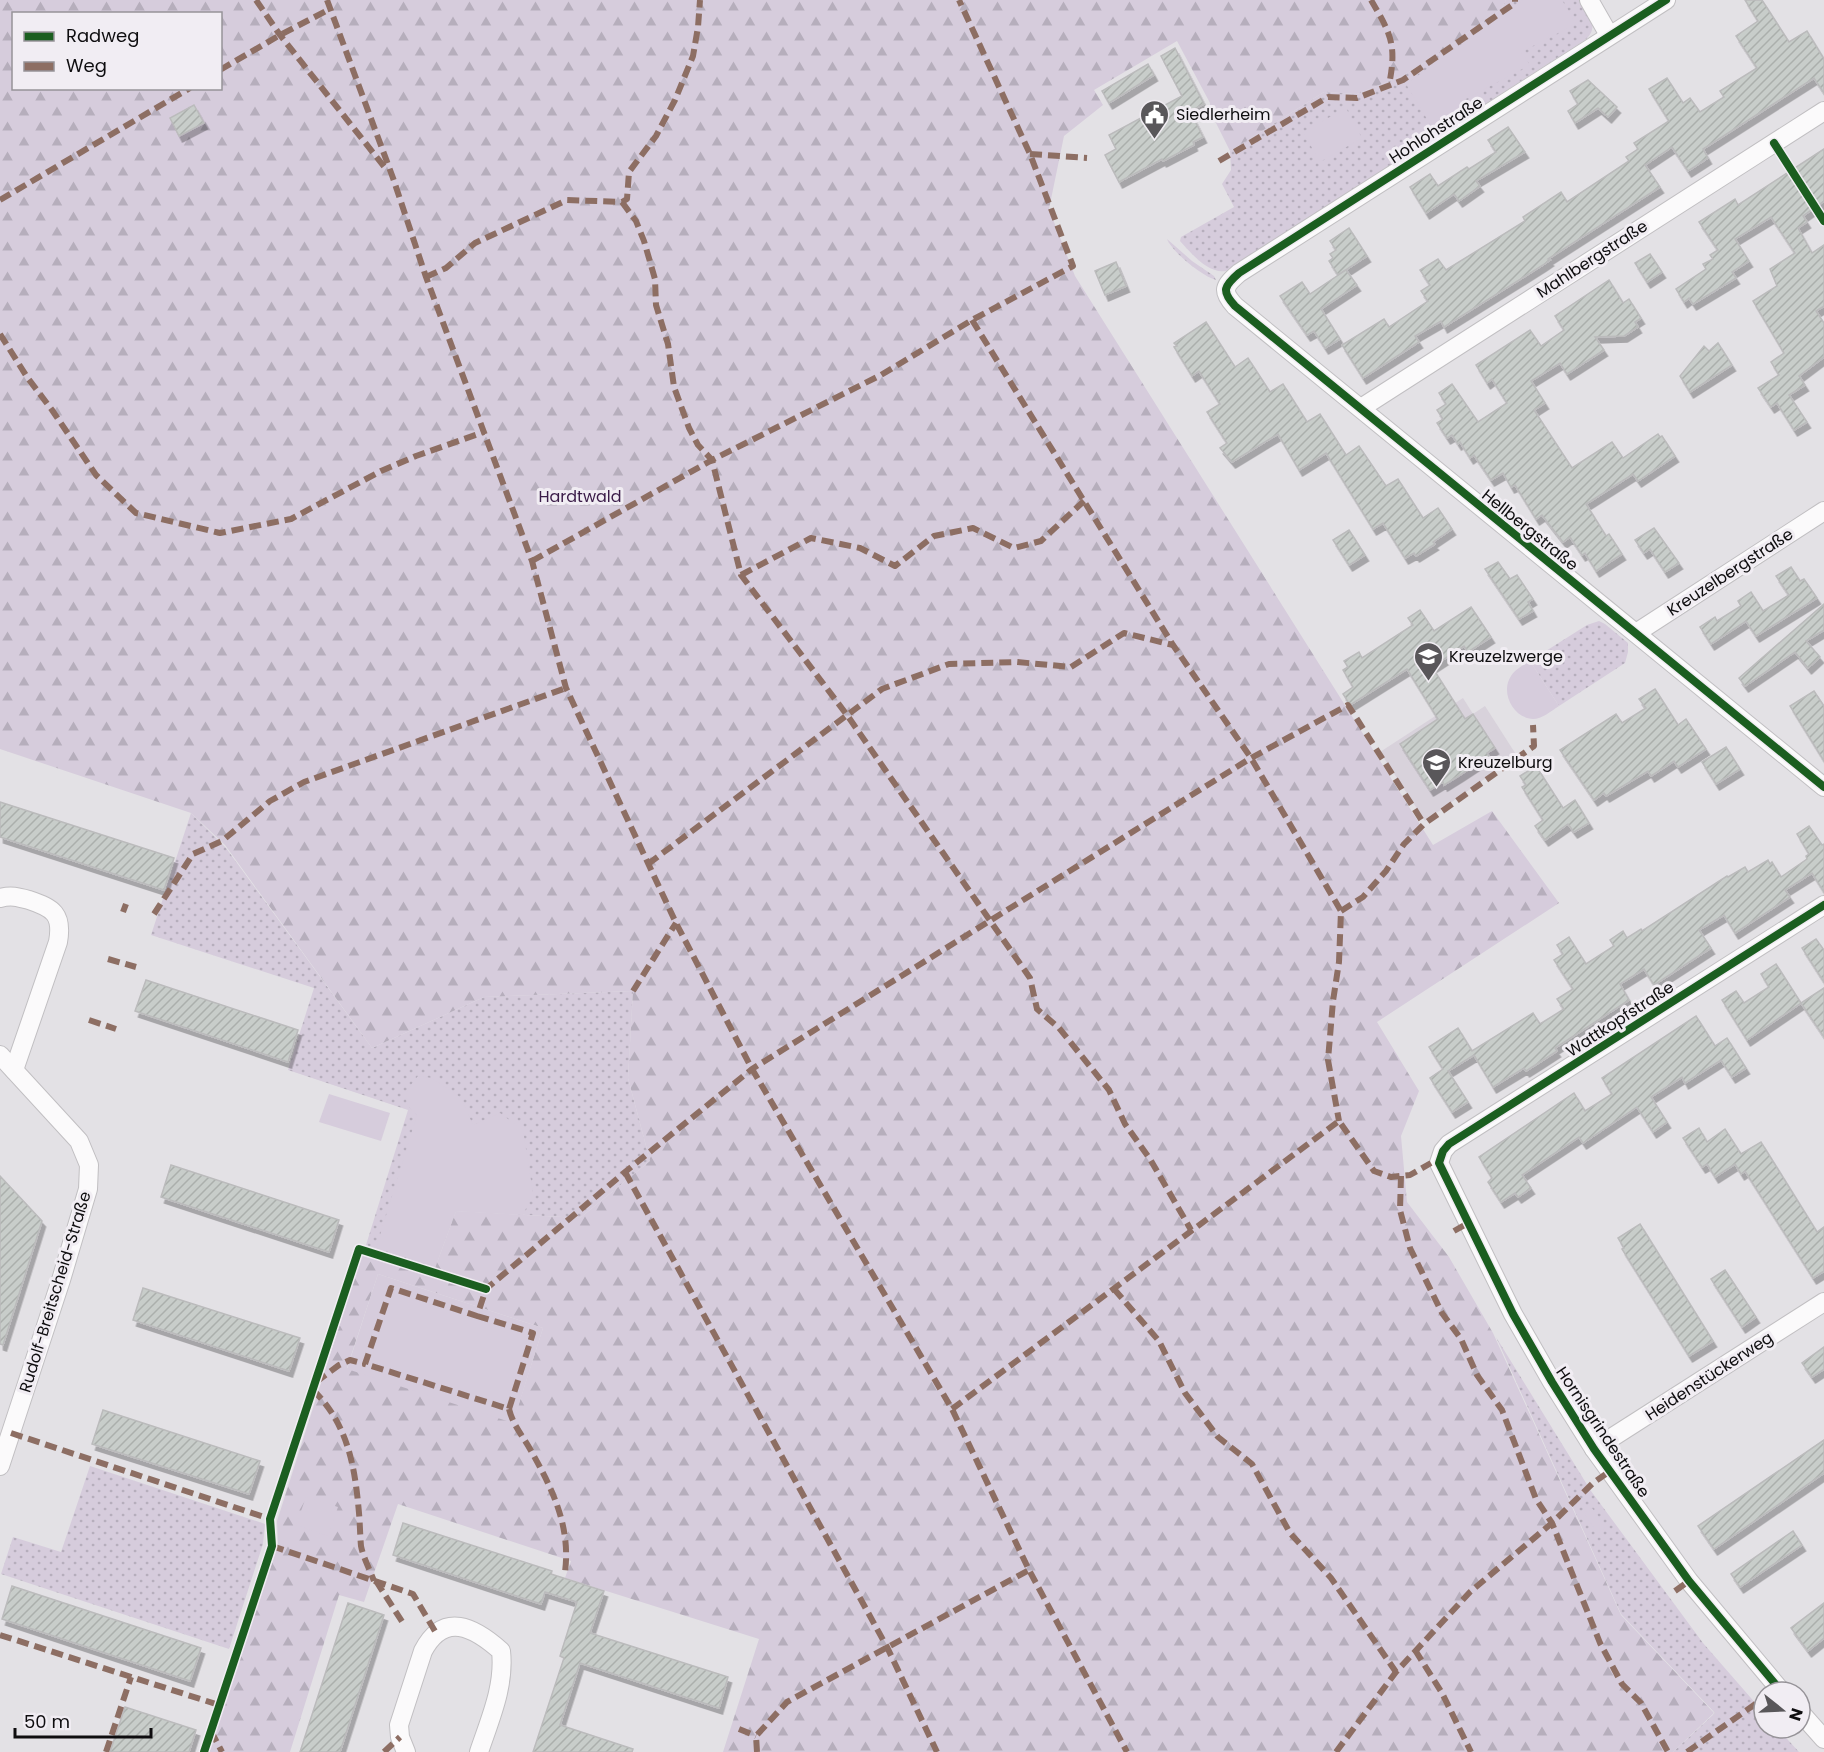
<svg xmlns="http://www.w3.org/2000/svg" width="1824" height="1752" font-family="Poppins,sans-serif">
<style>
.built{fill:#d8d2db}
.grass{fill:url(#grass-dots)}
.forest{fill:url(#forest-firs);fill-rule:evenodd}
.park{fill:#d6ccdc}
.building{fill:url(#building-hatch);stroke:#bbbbbc;stroke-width:1.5;filter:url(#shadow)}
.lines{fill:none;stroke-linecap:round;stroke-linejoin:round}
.minor-casing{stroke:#c1bfc2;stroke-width:20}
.minor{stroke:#fbfafb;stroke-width:18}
.quiet{stroke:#8d6e63;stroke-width:6;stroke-dasharray:12 6;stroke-linecap:butt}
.cycleway-casing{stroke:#f1edf3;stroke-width:11}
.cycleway{stroke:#1b5e20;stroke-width:8}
.labels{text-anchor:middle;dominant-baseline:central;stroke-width:6;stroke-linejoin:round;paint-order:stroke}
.poi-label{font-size:16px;fill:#0e0d0f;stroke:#f1edf3;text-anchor:start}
.street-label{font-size:16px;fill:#0e0d0f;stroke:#f1edf3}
.park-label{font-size:16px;fill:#3a1b48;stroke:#f1edf3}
</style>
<defs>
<pattern id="grass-dots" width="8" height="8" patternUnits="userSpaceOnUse" patternTransform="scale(1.5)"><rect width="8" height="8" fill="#d6ccdc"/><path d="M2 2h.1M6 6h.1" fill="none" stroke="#b6aebc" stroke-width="1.8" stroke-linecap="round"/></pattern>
<pattern id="forest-firs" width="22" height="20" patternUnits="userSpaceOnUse" patternTransform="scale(1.5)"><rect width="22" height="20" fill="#d6ccdc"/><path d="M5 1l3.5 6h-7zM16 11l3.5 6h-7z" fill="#b6aebc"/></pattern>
<pattern id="building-hatch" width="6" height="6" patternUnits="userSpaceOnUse" patternTransform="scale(1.5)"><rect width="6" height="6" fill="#c8cdca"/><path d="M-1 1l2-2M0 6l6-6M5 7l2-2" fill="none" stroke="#abafac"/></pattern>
<filter id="shadow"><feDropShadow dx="3.5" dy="6" stdDeviation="0" flood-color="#0004"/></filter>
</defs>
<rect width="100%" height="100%" fill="#e3e1e5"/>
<!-- built -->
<polygon class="built" points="1463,698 1473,714 1485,706 1517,756 1425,821 1380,752"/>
<!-- grass -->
<g class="grass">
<path d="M1506 0H1582C1589 14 1600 27 1585 40L1226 271C1208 274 1191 253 1180 241L1181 237 1234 207 1222 184 1231 170 1230 151 1324 92 1357 94 1404 75 1441 52 1501 9Z"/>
<path d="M1167 239 1192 261 1214 276 1216 280C1202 276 1173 253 1167 239Z"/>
<polygon points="1599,621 1605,624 1628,643 1628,652 1625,663 1559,706 1530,661 1587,625"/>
<polygon points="191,813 226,848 372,1048 484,997 633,991 628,1078 650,1161 580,1218 456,1211 435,1268 366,1245 408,1110 288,1070 314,988 151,935"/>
<polygon points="1496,1337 1591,1491 1703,1643 1764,1713 1764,1728 1777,1728 1799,1752 1673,1752 1715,1713 1621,1614"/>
<polygon points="90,1466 265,1524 263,1544 229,1649 1,1574 13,1537 61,1552"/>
</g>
<!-- forest -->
<path class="forest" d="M0 0H1506L1501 9 1441 52 1404 75 1357 94 1324 92 1230 151 1210 111V103L1177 41 1094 90 1103 105 1064 136 1049 209 1075 276 1433 845 1492 811 1559 903 1377 1022 1419 1091 1401 1136 1407 1202 1449 1257 1493 1333 1621 1615 1714 1713 1673 1752H723L759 1639 565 1578 571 1561 398 1504 364 1602 339 1595 290 1752H208L278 1545 277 1521 365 1245 435 1268 456 1211 580 1218 650 1161 628 1078 633 991 484 997 372 1048 225 845 191 813 0 749ZM14 14H220V88H14ZM378 1274 543 1328 513 1422 347 1368Z"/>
<!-- park -->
<g class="park">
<polygon points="1523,0 1562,0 1576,24 1521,52 1530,65 1464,100 1469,109 1433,129 1406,84"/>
<polygon points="1346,108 1362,138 1320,162 1303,132"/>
<path d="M1530 661 1559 706C1551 711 1542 719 1533 719 1513 718 1500 692 1511 676 1515 669 1524 665 1530 661Z"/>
<path d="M418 1076 432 1078 461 1098 473 1125 500 1113 523 1130 533 1193 523 1215 456 1211 435 1267 376 1248 417 1115C400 1101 405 1091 418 1076Z"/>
<polygon points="329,1094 390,1113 381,1141 319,1122"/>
<polygon points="378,1274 543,1328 513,1423 347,1369"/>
<polygon points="306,1497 338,1507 328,1536 296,1525"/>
<polygon points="1592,1508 1606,1527 1598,1533 1584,1514"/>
</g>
<!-- building -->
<g class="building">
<polygon points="1745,0 1762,0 1789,42 1807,31 1824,59 1824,93 1814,78 1703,149 1708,158 1688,171 1672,147 1645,165 1660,187 1548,259 1550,260 1543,265 1444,327 1441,321 1415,336 1419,342 1363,378 1342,345 1384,319 1389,327 1428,301 1421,291 1430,285 1420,270 1438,259 1446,270 1525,221 1523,217 1561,192 1567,202 1629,161 1626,157 1638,149 1634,143 1669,121 1649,89 1667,78 1683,103 1690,98 1700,112 1724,97 1720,91 1757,68 1736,36 1758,21"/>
<polygon points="1175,48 1204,104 1190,111 1203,137 1193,142 1194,145 1163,161 1162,159 1119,182 1105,155 1116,149 1109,135 1182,96 1161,56"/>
<polygon points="1148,64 1154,75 1109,103 1102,91"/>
<polygon points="1588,80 1617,107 1608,117 1598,108 1575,123 1568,111 1578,104 1570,91"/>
<polygon points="194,105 204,123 179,136 170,118"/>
<polygon points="1508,127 1525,152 1476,181 1480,186 1459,201 1454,194 1426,213 1410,187 1430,174 1438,186 1467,167 1469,169 1496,152 1488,140"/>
<polygon points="1824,149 1824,201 1803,216 1807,222 1798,228 1812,253 1824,245 1824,306 1816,311 1824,323 1824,357 1799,376 1805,385 1789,395 1807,422 1794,430 1777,403 1771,407 1758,388 1779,375 1771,362 1784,353 1753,301 1777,286 1770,269 1795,253 1771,217 1735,239 1749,261 1732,272 1736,278 1693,304 1689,298 1684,302 1676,289 1706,269 1703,264 1713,259 1710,255 1718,250 1699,222 1735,199 1738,205"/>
<polygon points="1349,228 1367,256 1338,275 1329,261 1333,258 1330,254 1336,250 1330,241"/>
<polygon points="1650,254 1662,272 1647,282 1635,263"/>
<polygon points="1116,262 1126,286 1105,295 1095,271"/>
<polygon points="1346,270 1357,285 1321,309 1340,339 1325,348 1314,331 1307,335 1280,296 1302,282 1310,294"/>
<polygon points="1609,280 1623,303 1629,299 1641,318 1635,322 1638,327 1624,336 1595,337 1604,350 1567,374 1560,363 1531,381 1545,403 1534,410 1572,468 1612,442 1623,458 1658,434 1660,437 1662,436 1675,456 1638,481 1633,474 1586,504 1606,536 1609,534 1622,554 1596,571 1585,553 1582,555 1570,537 1563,542 1542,515 1536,519 1515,485 1511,487 1503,473 1491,480 1474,455 1470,458 1460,442 1458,444 1452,435 1447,438 1437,423 1443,419 1437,410 1446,404 1439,393 1452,384 1478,422 1507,403 1492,379 1487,383 1476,365 1530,330 1541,346 1564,330 1555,316"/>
<polygon points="1206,322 1235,367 1248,358 1270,392 1283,384 1307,422 1320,414 1346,455 1359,446 1386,486 1398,479 1423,518 1438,508 1452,529 1433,542 1435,544 1416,556 1414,553 1405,558 1383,523 1373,529 1326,453 1299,470 1278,434 1232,462 1220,448 1227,443 1207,412 1220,404 1199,371 1192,376 1174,347 1177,346 1174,343"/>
<polygon points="1718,343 1732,365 1690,392 1680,376 1704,346 1709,351"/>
<polygon points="1654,528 1679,563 1665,572 1650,549 1644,553 1635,540"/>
<polygon points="1349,530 1365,555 1349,565 1333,540"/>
<polygon points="1498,562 1510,579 1517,575 1533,599 1528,602 1533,611 1519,619 1485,569"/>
<polygon points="1791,567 1800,581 1804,579 1817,598 1756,636 1746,621 1711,644 1700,627 1715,617 1717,621 1741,606 1738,601 1751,592 1763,611 1789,595 1776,576"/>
<polygon points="1824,604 1824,630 1806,641 1820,657 1808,668 1795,652 1745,686 1739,678"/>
<polygon points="1471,607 1491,637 1468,652 1464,646 1432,667 1465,719 1473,714 1495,748 1487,753 1489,756 1460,775 1444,785 1443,782 1430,790 1400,744 1438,719 1407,669 1350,705 1343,694 1353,687 1343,670 1348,667 1344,661 1359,652 1362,658 1413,625 1408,618 1420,610 1434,631"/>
<polygon points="1655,689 1678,725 1686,719 1706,749 1678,767 1674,761 1651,776 1648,771 1606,796 1604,793 1594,800 1560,750 1616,714 1622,723 1646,708 1639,699"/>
<polygon points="1814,691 1824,706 1824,761 1790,706"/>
<polygon points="1726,747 1740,769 1716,784 1702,762"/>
<polygon points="1536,766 1563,808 1575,800 1589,823 1574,832 1568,824 1545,840 1535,826 1543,820 1522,787 1526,785 1520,776"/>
<polygon points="0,802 174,858 164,890 0,837"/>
<polygon points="1809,826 1822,845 1824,844 1824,892 1812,873 1785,890 1790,897 1735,933 1724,915 1699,930 1711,948 1654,985 1644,969 1620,984 1629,1000 1555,1048 1557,1051 1540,1062 1526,1071 1524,1068 1493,1087 1474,1055 1448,1071 1468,1102 1452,1112 1430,1078 1443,1069 1429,1047 1458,1028 1472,1051 1533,1013 1540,1024 1564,1009 1557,999 1573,989 1554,960 1563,954 1557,945 1569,937 1586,964 1614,946 1610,940 1623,931 1627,938 1641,929 1642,931 1727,876 1728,877 1745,867 1748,872 1768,860 1770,864 1772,862 1781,877 1807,859 1806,856 1809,854 1797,834"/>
<polygon points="1816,939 1824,950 1824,982 1802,948"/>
<polygon points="1776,964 1801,1003 1747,1040 1722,1000 1736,991 1744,1003 1769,987 1761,974"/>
<polygon points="146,980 298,1030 288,1062 135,1011"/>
<polygon points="1824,988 1824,1037 1801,1003"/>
<polygon points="1696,1016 1715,1046 1727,1038 1746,1068 1732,1077 1721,1060 1685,1083 1682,1077 1651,1097 1667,1122 1653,1132 1637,1107 1583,1143 1579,1137 1522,1175 1531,1188 1518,1197 1515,1193 1501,1202 1488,1182 1492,1178 1479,1157 1574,1093 1585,1111 1612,1094 1602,1078"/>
<polygon points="1699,1128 1707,1142 1725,1129 1741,1154 1761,1142 1817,1232 1824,1227 1824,1271 1813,1278 1745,1171 1741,1174 1735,1164 1715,1177 1707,1164 1702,1167 1683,1138"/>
<polygon points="171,1165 339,1220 329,1252 161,1197"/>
<polygon points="0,1176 42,1221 3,1345 0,1344"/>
<polygon points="1640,1224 1713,1341 1689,1356 1622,1249 1624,1248 1618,1238"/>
<polygon points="1725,1270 1756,1317 1742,1327 1711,1279"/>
<polygon points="143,1288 300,1338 289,1371 133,1320"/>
<polygon points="1824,1347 1824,1369 1812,1377 1802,1363"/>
<polygon points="103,1410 260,1461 249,1494 92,1444"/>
<polygon points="1824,1440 1824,1473 1714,1549 1698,1526"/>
<polygon points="403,1523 552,1571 551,1574 604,1591 590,1633 728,1677 719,1708 580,1663 560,1725 633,1749 632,1752 533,1752 564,1658 560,1656 577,1602 545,1592 541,1604 393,1555"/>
<polygon points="1793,1531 1802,1545 1740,1587 1731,1574"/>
<polygon points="12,1586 201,1648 190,1681 2,1619"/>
<polygon points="348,1603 384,1615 340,1752 300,1752"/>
<polygon points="1824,1603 1824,1638 1808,1651 1791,1628"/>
<polygon points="125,1707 196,1730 189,1752 110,1752"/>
</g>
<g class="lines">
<defs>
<g id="minor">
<polyline points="1589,0 1609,35"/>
<path d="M1666 0 1239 273C1224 286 1221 291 1235 306L1824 787"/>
<polyline points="1361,408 1824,111"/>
<polyline points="1636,633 1824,511"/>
<path d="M0 898C11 895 18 897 29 900 53 908 63 914 58 942L14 1070"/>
<polyline points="0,1055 79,1141 89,1165 88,1189 61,1280 0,1466"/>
<polyline points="1594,1449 1824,1302"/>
<polyline points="1782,1692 1689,1581 1594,1449 1552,1382 1513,1314 1439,1163 1443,1151 1449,1144 1824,905"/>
<polyline points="1800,1712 1824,1739"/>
<path d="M406 1752 400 1737 399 1725 423 1651C444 1611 474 1627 501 1651 505 1686 490 1719 479 1752"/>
</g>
</defs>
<!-- minor casing -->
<use href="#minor" class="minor-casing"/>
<!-- minor -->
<use href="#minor" class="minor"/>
<!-- quiet -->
<g class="quiet">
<polyline points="256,0 280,35 386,169"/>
<polyline points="327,0 393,178 426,277 532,561 566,688 676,923 752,1069 952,1409 1029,1570 1127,1752"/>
<path d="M1371 0C1391 34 1397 45 1389 85"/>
<polyline points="220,70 280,35 330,9"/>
<polyline points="1030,154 1087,158"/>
<polyline points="1219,161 1328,97 1357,98 1403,80 1515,3 1515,0"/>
<polyline points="0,200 190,88"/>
<polyline points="622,202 636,221 644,241 655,279 656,305 668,344 674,387 689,428 698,445 712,460 741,575 847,715 1030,978 1037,1009 1059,1028 1109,1090 1125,1124 1150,1159 1191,1230"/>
<polyline points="426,277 446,268 475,243 567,200 622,202 627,199 629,172 656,136 675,100 693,56 698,27 700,0"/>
<polyline points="972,320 1173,645 1251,758 1341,911 1339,962 1333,1001 1328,1060 1339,1121"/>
<polyline points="0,334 27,377 52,410 96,475 136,513 220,533 291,519 381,471 416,456 484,432"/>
<polyline points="532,561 712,460 881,375 972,320 1073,266 1030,154 959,0"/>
<polyline points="741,575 811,538 860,548 895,566 934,536 973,528 1014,548 1041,541 1084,501"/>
<polyline points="648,864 882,689 949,664 1017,662 1071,667 1124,633 1173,645"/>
<polyline points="1341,911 1363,897 1386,871 1404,844 1424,824 1534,746 1533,725"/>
<polyline points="123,912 126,904"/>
<polyline points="154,914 193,854 222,841 270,801 304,782 566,688"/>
<polyline points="108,959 136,967"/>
<polyline points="633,991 676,923"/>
<polyline points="89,1020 116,1029"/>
<polyline points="625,1172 887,1647 937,1752"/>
<polyline points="1401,1176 1400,1210 1410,1248 1442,1313 1461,1339 1477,1375 1502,1410 1536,1499 1552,1523 1600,1643 1622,1684 1641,1703 1668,1752"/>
<polyline points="1454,1231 1468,1223"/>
<polyline points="1114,1289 1159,1341 1185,1393 1218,1437 1252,1464 1290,1533 1331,1578 1396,1672"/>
<polyline points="477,1316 533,1333 509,1409 365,1364 391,1288 477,1316 486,1289 625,1172 752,1069 1251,758 1348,705 1424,824"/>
<polyline points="316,1382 339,1365 350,1360 365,1364"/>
<path d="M313 1390C348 1424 355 1467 359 1513 360 1524 360 1535 361 1546 363 1557 370 1570 374 1581"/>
<path d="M509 1409C513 1425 522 1435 530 1449 552 1488 571 1526 565 1572"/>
<polyline points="952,1409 1339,1121 1374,1171 1391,1177 1410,1175 1431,1163"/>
<polyline points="11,1433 270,1519"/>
<polyline points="272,1546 413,1594 436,1633"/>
<polyline points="376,1581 403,1623"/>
<polyline points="1675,1591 1689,1581"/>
<polyline points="0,1635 219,1705"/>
<polyline points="1415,1650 1442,1693 1471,1752"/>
<polyline points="739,1729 756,1736"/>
<polyline points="211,1731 222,1752"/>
<polyline points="106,1752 131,1677"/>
<polyline points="384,1752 400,1737"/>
<polyline points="757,1752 756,1736 787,1702 1029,1570"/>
<polyline points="1336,1752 1396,1672 1470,1592 1552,1523 1593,1483 1610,1471"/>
<polyline points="1687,1752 1764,1698"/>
</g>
<defs>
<g id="cycleway">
<path d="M1666 0 1239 273C1224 286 1221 291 1235 306L1824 787"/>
<polyline points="1774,143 1824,221"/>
<polyline points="1782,1692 1689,1581 1594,1449 1552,1382 1513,1314 1439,1163 1443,1151 1449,1144 1824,905"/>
<polyline points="204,1752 272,1546 270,1519 359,1249 486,1289"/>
</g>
</defs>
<!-- cycleway casing -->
<use href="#cycleway" class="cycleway-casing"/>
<!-- cycleway -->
<use href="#cycleway" class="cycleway"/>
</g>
<!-- icons -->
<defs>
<symbol id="civic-pin" viewBox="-11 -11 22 30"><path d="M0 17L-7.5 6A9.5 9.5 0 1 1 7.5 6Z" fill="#59575a" stroke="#f1edf3"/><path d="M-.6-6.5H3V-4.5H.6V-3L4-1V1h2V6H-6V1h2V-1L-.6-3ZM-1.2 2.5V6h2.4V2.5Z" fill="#fff"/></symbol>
<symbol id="school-pin" viewBox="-11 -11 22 30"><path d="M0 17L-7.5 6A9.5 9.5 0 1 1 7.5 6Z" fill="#59575a" stroke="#f1edf3"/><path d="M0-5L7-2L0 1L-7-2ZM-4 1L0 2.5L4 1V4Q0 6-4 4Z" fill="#fff"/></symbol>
</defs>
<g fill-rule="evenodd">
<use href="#civic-pin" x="1138" y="98" width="33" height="45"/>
<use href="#school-pin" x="1412" y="640" width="33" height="45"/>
<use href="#school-pin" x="1420" y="746" width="33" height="45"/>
</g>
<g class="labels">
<!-- poi labels -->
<g class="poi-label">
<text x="1176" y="114">Siedlerheim</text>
<text x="1449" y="656">Kreuzelzwerge</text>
<text x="1458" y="762">Kreuzelburg</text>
</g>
<!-- street labels -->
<g class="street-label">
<text transform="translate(1436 130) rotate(-33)">Hohlohstraße</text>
<text transform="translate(1592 259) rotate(-33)">Mahlbergstraße</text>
<text transform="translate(1530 530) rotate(39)">Hellbergstraße</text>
<text transform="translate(1730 572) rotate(-33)">Kreuzelbergstraße</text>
<text transform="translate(1620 1019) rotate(-33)">Wattkopfstraße</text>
<text transform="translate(55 1292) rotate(-73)">Rudolf-Breitscheid-Straße</text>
<text transform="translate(1709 1376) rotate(-33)">Heidenstückerweg</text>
<text transform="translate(1603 1432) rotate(56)">Hornisgrindestraße</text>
</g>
<!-- park labels -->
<g class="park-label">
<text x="580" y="496">Hardtwald</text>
</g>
</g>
<!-- legend -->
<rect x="12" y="12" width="210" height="78" fill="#f1edf3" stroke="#969398" stroke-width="1.5"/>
<rect x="24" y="32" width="30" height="9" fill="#1b5e20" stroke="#969398" stroke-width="1.5"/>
<text x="66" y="42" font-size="18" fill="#0e0d0f">Radweg</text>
<rect x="24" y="62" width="30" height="9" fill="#8d6e63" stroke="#969398" stroke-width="1.5"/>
<text x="66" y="72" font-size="18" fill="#0e0d0f">Weg</text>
<!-- north arrow -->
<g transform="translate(1782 1710) rotate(108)"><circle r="28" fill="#f1edf3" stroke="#969398" stroke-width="1.5"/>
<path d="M0-4.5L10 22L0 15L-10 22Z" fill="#59575a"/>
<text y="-9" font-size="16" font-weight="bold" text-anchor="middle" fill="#0e0d0f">N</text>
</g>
<!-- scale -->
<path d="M15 1728v9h136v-9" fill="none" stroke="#0e0d0f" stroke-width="3"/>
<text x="24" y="1728" font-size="18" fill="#0e0d0f" stroke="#f1edf3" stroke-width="4.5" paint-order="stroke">50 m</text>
</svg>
